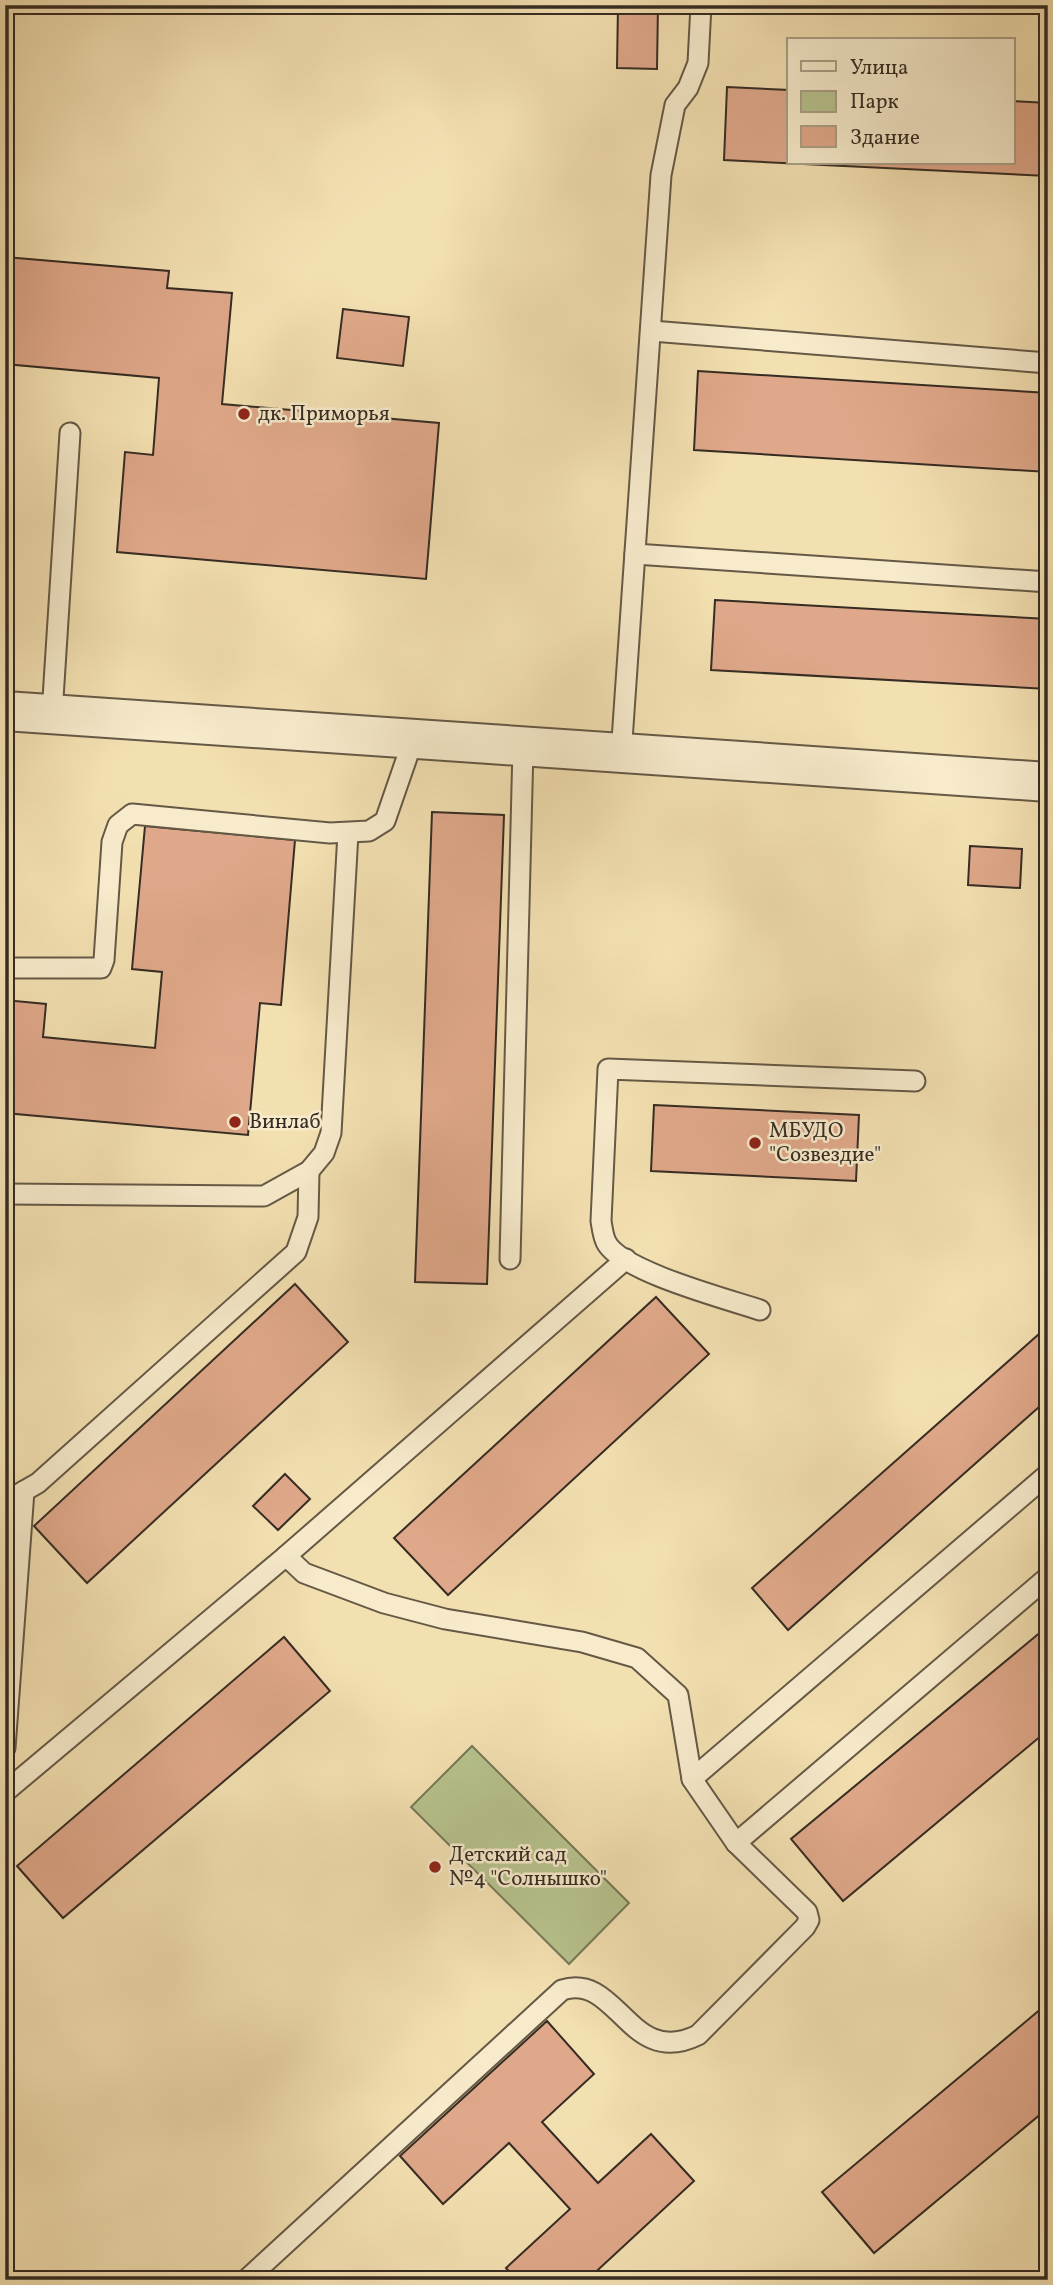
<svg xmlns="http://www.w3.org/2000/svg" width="1053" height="2285" font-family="Vollkorn,serif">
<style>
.green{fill:#b7c38e;stroke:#767858;stroke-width:2}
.building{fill:#dfa88a;stroke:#362c23;stroke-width:2}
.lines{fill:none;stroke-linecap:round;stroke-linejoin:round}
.service-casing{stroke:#655946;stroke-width:23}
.minor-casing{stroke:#655946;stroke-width:42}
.service{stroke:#f7ebcc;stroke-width:19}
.minor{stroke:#f7ebcc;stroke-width:38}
.poi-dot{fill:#8f2418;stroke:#f7ebcc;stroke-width:2.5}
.labels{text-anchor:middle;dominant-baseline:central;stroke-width:5;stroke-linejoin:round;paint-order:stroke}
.poi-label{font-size:21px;fill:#362c23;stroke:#f7ebcc;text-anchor:start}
</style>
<rect width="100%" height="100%" fill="#f3e0b1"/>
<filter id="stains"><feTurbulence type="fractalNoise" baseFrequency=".00286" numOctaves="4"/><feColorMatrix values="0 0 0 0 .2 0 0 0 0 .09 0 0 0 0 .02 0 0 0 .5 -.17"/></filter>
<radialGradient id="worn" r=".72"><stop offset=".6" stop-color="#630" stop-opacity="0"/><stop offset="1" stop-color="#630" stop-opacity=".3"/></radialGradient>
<!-- green -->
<polygon class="green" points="472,1746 629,1903 569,1964 411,1807"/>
<!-- building -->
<g class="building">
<polygon points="618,5 658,5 657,69 617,68"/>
<polygon points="727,87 789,90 789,163 1013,163 1013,101 1048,103 1048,176 724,160"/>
<polygon points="5,257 169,271 167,288 232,293 222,404 439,423 426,579 117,552 125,452 153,455 159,378 5,364"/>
<polygon points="343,309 409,317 403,366 337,358"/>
<polygon points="698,371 1048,393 1048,472 694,450"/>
<polygon points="715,600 1048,619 1048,689 711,670"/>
<polygon points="432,812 504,815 487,1284 415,1282"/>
<polygon points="145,826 295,840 281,1005 260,1003 248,1135 5,1113 5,1000 46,1004 43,1037 155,1048 162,972 132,969"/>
<polygon points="970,846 1022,849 1020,888 968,885"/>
<polygon points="654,1105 859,1115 856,1181 651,1171"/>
<polygon points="295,1284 348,1342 87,1583 34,1526"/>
<polygon points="656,1297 709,1354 448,1595 394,1538"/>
<polygon points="1048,1326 1048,1399 788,1630 752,1588"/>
<polygon points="285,1474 310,1499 278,1530 253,1506"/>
<polygon points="1048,1626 1048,1730 843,1901 791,1839"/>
<polygon points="284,1637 330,1691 63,1918 17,1866"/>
<polygon points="1048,2003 1048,2108 874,2253 822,2192"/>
<polygon points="547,2021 594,2074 542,2122 598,2183 651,2134 694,2181 587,2280 517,2280 506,2268 570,2209 509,2143 443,2204 400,2156"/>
</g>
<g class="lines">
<defs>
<g id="service">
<polyline points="652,331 1048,363"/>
<polyline points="635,554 1048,582"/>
<polyline points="52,714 70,433"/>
<polyline points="621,755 661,175 675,105 688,88 698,63 701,5"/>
<polyline points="5,968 101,968 104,960 112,842 118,825 132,814 330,833 369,831 385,821 413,740"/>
<polyline points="5,1194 264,1196 309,1171 324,1153 331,1133 348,833"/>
<polyline points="510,1259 523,748"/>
<path d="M760 1310C727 1299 620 1271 606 1242 603 1236 602 1227 601 1221L608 1069 915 1081"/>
<polyline points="5,1502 38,1483 296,1252 308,1217 309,1171"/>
<polyline points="286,1556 626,1259"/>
<polyline points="5,1748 24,1491"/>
<polyline points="692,1779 1048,1474"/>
<path d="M5 1792 286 1556 304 1573 384 1603 445 1619 582 1642 637 1658 678 1695 692 1779 736 1843 807 1912 809 1920 805 1927 698 2035C629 2069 618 1972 562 1990L246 2280"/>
<polyline points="736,1843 1048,1577"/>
</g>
<polyline id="minor" points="5,711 1048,782"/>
</defs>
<!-- service casing -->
<use href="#service" class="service-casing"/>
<!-- minor casing -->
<use href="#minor" class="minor-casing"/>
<!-- service -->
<use href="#service" class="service"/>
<!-- minor -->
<use href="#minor" class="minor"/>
</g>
<!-- markers -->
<g class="poi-dot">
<circle cx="244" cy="414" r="7"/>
<circle cx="235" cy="1122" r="7"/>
<circle cx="755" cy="1143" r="7"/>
<circle cx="435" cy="1867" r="7"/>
</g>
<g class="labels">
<!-- poi labels -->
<g class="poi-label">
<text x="258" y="414">дк. Приморья</text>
<text x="249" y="1122">Винлаб</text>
<text x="769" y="1131">МБУДО<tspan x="769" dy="24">"Созвездие"</tspan></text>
<text x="449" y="1855">Детский сад<tspan x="449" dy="24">№4 "Солнышко"</tspan></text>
</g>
</g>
<!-- margin -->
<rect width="1053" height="2285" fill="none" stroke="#f3e0b1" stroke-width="28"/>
<rect x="7" y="7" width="1039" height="2271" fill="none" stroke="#362c23" stroke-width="3.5"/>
<rect x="14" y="14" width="1025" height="2257" fill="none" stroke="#362c23" stroke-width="2"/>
<!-- legend -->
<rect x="787" y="38" width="228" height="126" fill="#f7ebcc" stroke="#aa9f88" stroke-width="2"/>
<rect x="801" y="61" width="35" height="10" fill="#f7ebcc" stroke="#aa9f88" stroke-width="2"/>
<text x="850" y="74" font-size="21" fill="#362c23">Улица</text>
<rect x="801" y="91" width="35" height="21" fill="#b7c38e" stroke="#aa9f88" stroke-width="2"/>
<text x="850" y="108" font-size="21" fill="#362c23">Парк</text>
<rect x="801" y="126" width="35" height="21" fill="#dfa88a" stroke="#aa9f88" stroke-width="2"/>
<text x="850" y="144" font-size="21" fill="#362c23">Здание</text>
<rect width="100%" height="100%" filter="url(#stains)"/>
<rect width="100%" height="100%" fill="url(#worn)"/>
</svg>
